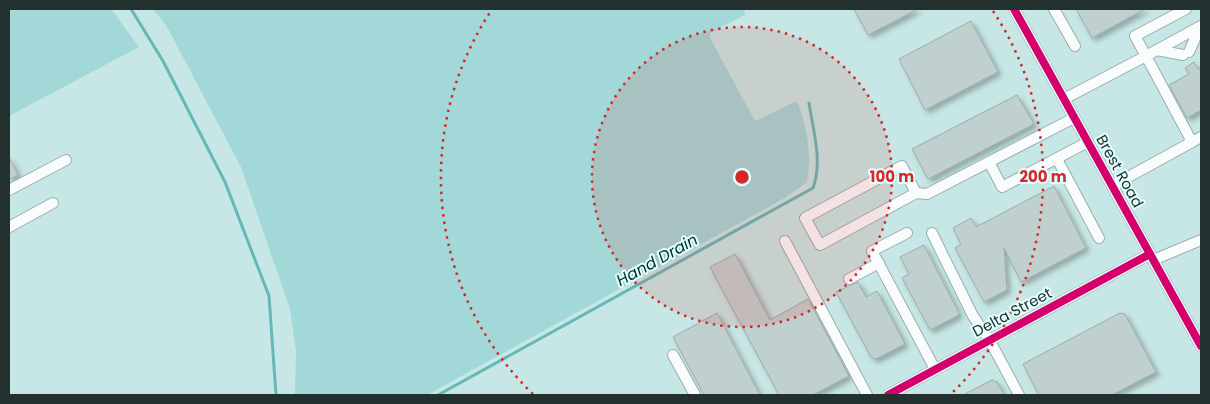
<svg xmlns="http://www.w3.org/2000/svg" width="1210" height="404" font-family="Poppins,sans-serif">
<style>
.built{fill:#c6e7e5}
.green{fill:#a2d8d7}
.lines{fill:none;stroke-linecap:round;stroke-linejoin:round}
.stream{stroke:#66b8b7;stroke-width:3}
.building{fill:#c0d0cf;stroke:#9cabab;filter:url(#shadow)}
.minor-casing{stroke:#9dacac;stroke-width:12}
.minor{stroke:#f9fcfc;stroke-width:10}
.cycleway-casing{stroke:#e2fffe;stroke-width:11}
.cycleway{stroke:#d6006c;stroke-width:8}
.ring{fill:none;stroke:#d62828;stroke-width:2.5;stroke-dasharray:2.5 5}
.labels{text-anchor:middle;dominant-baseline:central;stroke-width:4;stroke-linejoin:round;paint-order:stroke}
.street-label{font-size:15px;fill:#22302f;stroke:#e2fffe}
.water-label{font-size:16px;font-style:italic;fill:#003131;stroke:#e2fffe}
.centre{fill:#d62828;stroke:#e2fffe;stroke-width:2.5}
.ring-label{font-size:15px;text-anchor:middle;font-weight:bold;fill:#d62828;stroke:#e2fffe;stroke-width:4;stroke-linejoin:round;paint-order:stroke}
</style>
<defs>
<filter id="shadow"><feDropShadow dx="3.5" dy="3.5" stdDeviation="2.5" flood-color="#0004"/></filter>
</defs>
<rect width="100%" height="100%" fill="#d7ebea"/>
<!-- built -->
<rect class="built" x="9" y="9" width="1192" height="386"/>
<!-- green -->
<g class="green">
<polygon points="9,9 111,9 139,47 9,116"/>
<path d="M153 9H744L745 15 710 33V38L755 121 797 101C807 126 812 155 807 182L783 199 427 395H295L296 351 290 309 241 167 166 25Z"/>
</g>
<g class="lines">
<!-- stream -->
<g class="stream">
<polyline points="131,9 163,61 225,182 269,296 276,395"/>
<path d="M438 395 813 188C823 162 813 130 809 103"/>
</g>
</g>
<!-- building -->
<g class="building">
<polygon points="854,9 918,9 868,35"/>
<polygon points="1076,9 1145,9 1092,38"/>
<polygon points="971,21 998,72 925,110 899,59"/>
<polygon points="1194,62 1198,69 1201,68 1201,110 1187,118 1169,85 1189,74 1185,68"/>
<polygon points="1017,95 1034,124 928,179 912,149"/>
<polygon points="9,157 18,175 9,180"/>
<polygon points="1054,186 1086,248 1021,282 1004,248 1007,290 984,302 955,248 961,244 953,228 971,218 976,227"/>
<polygon points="924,245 959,313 957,316 930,330 902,278 909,274 900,257"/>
<polygon points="735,254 770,320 808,299 849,376 813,395 779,395 710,267"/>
<polygon points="858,282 866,297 877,291 905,344 876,359 871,357 836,292"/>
<polygon points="717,313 760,395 704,395 673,337"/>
<polygon points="1120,313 1125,314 1156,372 1112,395 1039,395 1023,364"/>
<polygon points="992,380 997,382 1004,395 963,395"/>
</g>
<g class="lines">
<defs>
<g id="minor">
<polyline points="1014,9 1201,346"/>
<polyline points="1054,9 1075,46"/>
<polyline points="1186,9 1135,36 1146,56 1201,26"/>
<polyline points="1157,50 1183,55"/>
<polyline points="1189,52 1200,27"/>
<polyline points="1064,99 1146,56 1192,142 1112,186"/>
<polyline points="1192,142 1201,137"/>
<polyline points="1057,159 1099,238"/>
<polyline points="989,162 1002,187 1088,142"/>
<polyline points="9,190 66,160"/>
<polyline points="916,193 820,245 805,218 902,166 916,193 927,194 1074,118"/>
<polyline points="9,227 53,203"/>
<polyline points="907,233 872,251 935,369"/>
<polyline points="932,233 973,316 989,339 1019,395"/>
<polyline points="785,241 867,395"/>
<polyline points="1153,260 1201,240"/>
<polyline points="849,279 879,263"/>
<polyline points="673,355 695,395"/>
<polyline points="888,395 1150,254"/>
</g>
</defs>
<!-- minor casing -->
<use href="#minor" class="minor-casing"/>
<!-- minor -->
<use href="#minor" class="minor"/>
<defs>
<g id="cycleway">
<polyline points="1014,9 1201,346"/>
<polyline points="888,395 1150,254"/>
</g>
</defs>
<!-- cycleway casing -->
<use href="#cycleway" class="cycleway-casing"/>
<!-- cycleway -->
<use href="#cycleway" class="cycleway"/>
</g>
<!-- distance rings -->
<circle cx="742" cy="177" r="150" fill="#d62828" fill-opacity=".12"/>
<g class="ring">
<circle cx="742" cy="177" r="150"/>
<path d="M533 394A301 301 0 0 1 491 11M993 11A301 301 0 0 1 951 394"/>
</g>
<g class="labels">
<!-- street labels -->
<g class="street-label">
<text transform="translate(1120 171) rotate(61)">Brest Road</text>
<text transform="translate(1012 312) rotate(-28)">Delta Street</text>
</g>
<!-- water labels -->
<g class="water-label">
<text transform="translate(657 260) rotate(-29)">Hand Drain</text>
</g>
</g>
<circle cx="742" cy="177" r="8" class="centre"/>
<g class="ring-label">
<text x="892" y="182">100 m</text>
<text x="1043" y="182">200 m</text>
</g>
<!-- border -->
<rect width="1210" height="404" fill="none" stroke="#22302f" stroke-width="20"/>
</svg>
